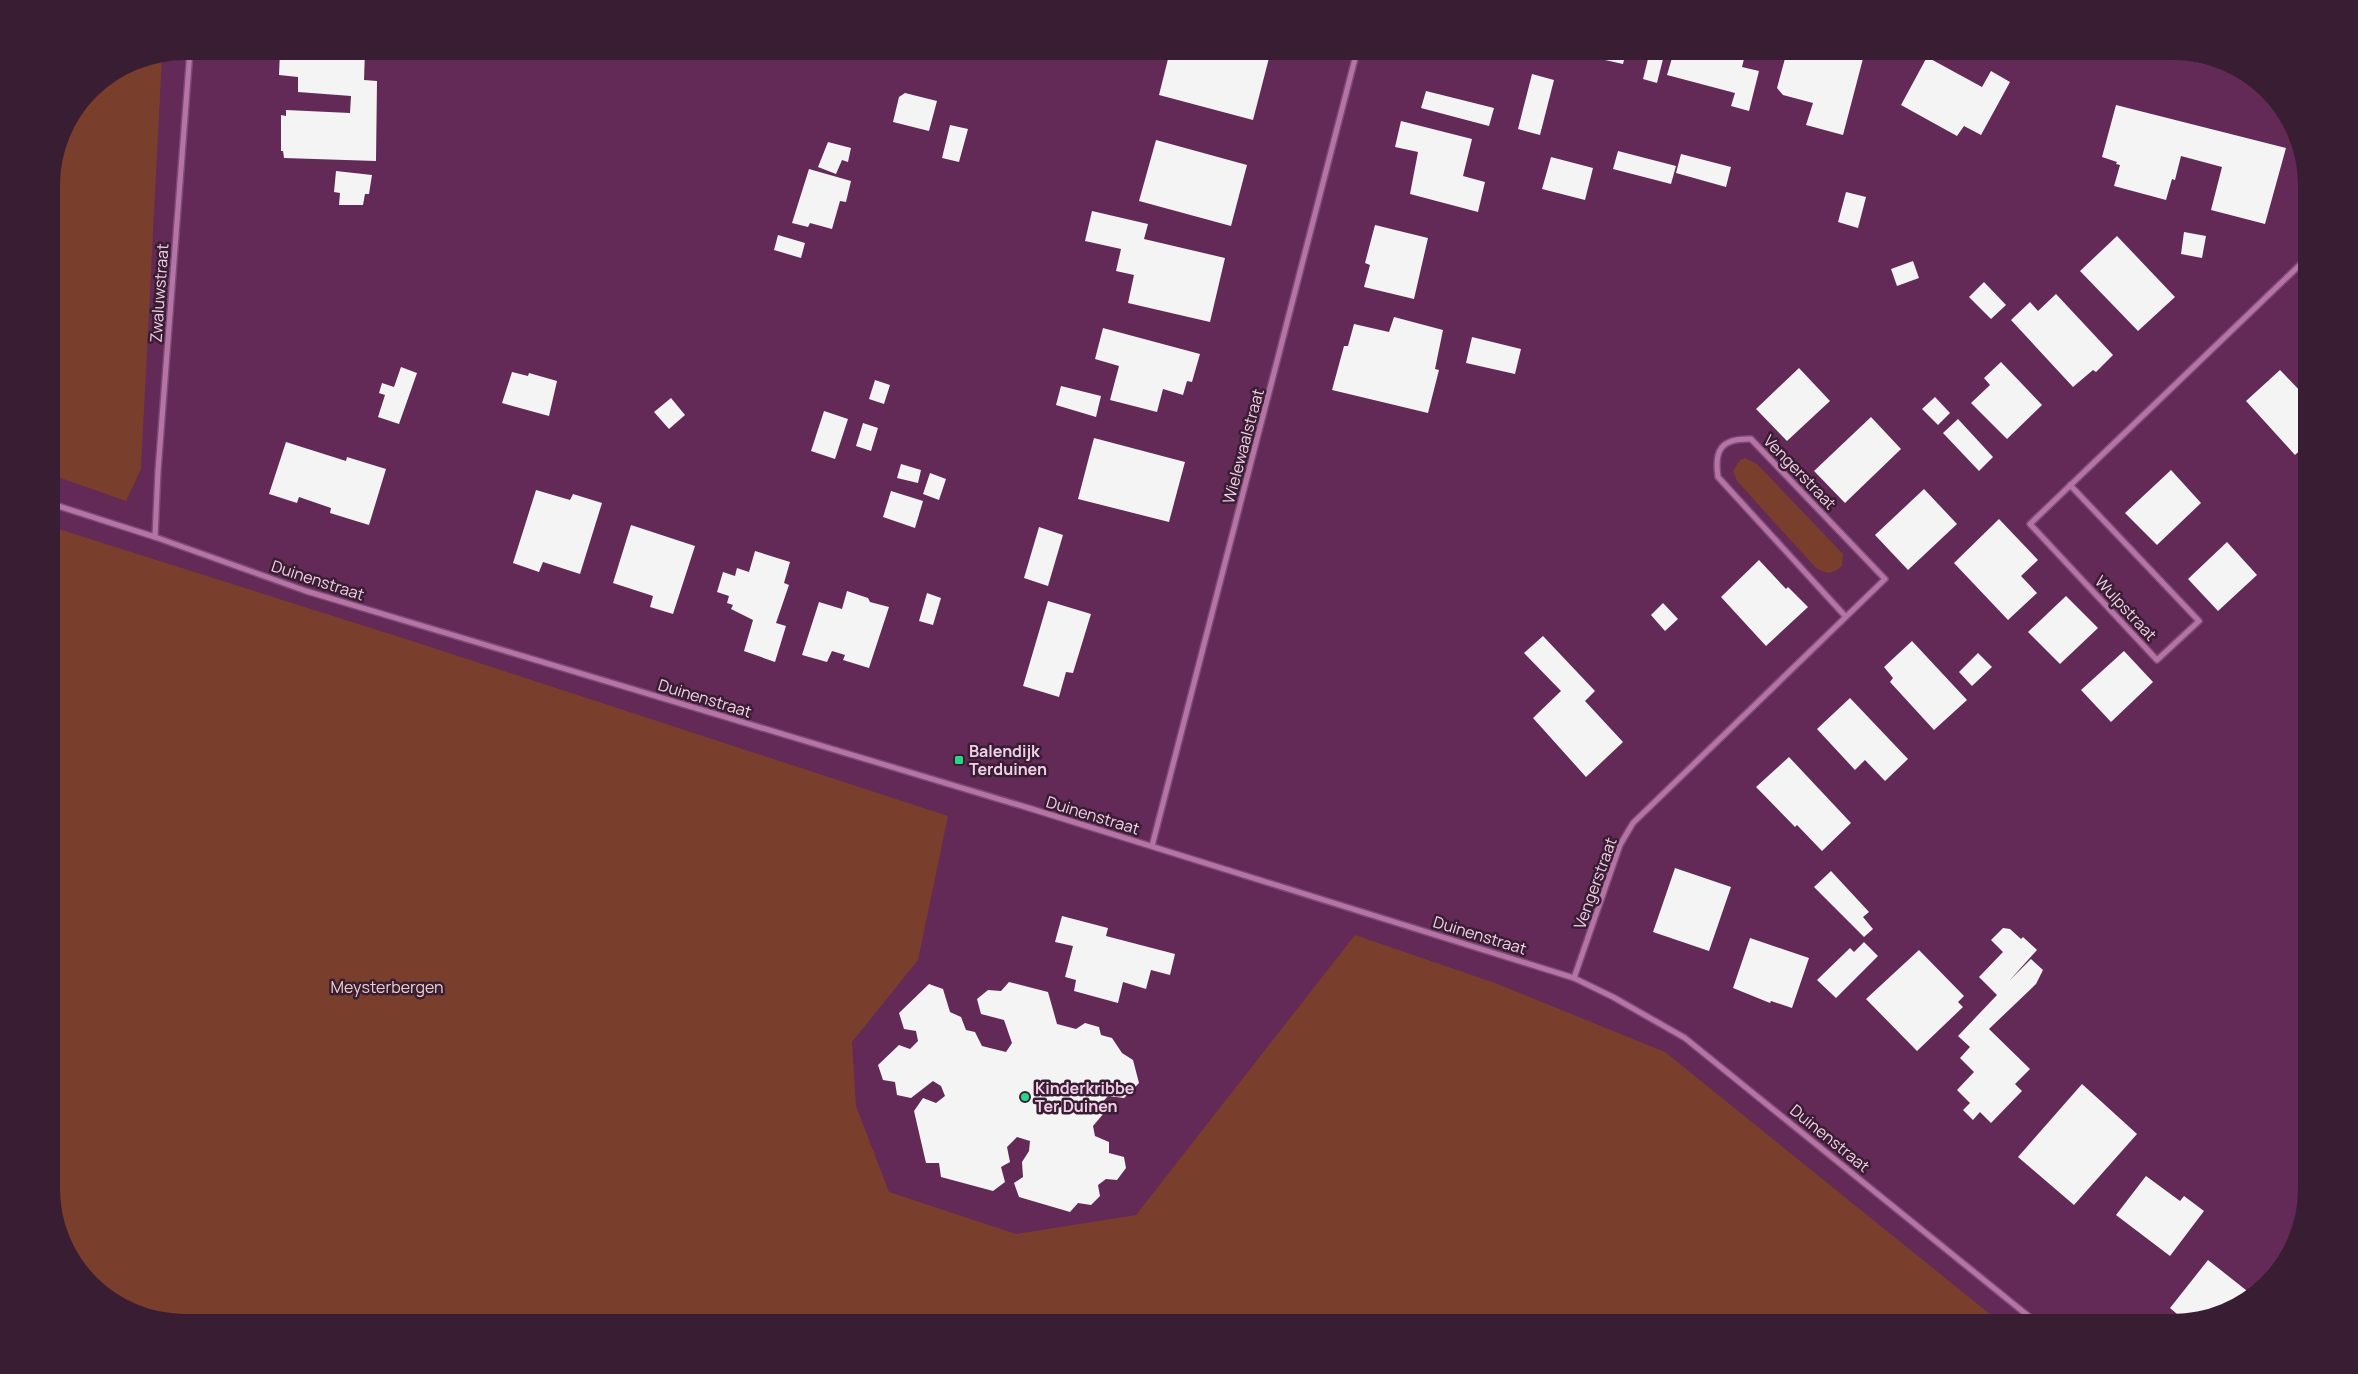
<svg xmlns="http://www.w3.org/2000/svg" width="2358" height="1374" font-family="Manrope,sans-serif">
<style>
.green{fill:#7a3e2d}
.building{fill:#f4f4f4}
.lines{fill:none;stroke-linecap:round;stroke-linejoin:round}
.minor-casing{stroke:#7d4a73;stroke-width:8}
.minor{stroke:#b574a5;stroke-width:5}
.poi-dot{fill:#26d886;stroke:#391e33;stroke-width:2}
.labels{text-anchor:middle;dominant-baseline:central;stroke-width:5;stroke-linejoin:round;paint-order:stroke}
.street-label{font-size:16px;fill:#f1cee7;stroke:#391e33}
.poi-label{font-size:16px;font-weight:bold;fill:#f1cee7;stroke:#391e33;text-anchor:start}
.park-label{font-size:16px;fill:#edd0c8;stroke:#391e33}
</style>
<rect width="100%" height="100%" fill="#632957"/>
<!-- green -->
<g class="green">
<polygon points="162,56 141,469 126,501 52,475 52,177 62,134 91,90 134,61"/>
<path d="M1745 458 1757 464 1843 554 1842 566C1832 575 1827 574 1816 568L1737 481 1733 471 1740 460Z"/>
<polygon points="52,527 412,641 948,816 918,960 852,1042 856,1106 889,1192 1016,1234 1136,1215 1355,935 1495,983 1665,1052 2001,1323 185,1323 119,1305 74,1263 52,1197"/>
</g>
<!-- building -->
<g class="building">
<polygon points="280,51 365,51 364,80 377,81 376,161 284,158 283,151 281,151 281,115 286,116 286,110 350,113 351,96 298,92 298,77 279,75"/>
<polygon points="1170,51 1213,51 1225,54 1226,51 1243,51 1269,58 1253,120 1159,95"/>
<polygon points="1589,51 1626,51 1623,64 1587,56"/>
<polygon points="1650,51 1665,51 1657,83 1643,79"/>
<polygon points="1668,51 1746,51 1742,67 1759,71 1749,111 1731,106 1735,93 1667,75 1672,58 1667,57"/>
<polygon points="1787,51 1865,51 1843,135 1806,125 1813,103 1783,95 1777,88"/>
<polygon points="1927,57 1982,87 1991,71 2010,82 1981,135 1964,126 1957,136 1901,105"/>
<polygon points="1532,74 1554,80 1540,135 1518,129"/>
<polygon points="1426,91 1494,108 1489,126 1421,108"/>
<polygon points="905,93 937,101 929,131 893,122 899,97"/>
<polygon points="2116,105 2286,148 2265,224 2211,210 2222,167 2181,156 2175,180 2172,179 2166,200 2114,186 2120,165 2116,164 2117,162 2102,157"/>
<polygon points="1401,121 1472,139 1463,176 1485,182 1478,212 1410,194 1418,152 1395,147"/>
<polygon points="950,125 968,129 959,162 942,158"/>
<polygon points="1156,140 1247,165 1231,226 1139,201"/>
<polygon points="828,142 851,148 848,162 842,160 836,174 818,167"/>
<polygon points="1618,151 1676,166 1671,184 1613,169"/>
<polygon points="1681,154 1731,167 1726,187 1676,173"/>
<polygon points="1551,157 1593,168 1585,200 1542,189"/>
<polygon points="809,169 851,181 846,202 840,201 832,229 810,223 808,227 792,223"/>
<polygon points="336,171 372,175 369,194 365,194 363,205 339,205 340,193 334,192"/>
<polygon points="1846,192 1866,197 1858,228 1838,222"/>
<polygon points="1092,211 1148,224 1144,239 1225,258 1210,322 1128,303 1134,275 1116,271 1121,249 1085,241"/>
<polygon points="1375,225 1428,238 1414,299 1364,287 1370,265 1365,263"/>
<polygon points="2184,232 2206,236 2202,258 2181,254"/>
<polygon points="778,235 805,243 801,258 774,250"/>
<polygon points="2117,236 2175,297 2138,331 2080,271"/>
<polygon points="1913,261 1919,278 1897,286 1891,269"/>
<polygon points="1984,282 2006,305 1991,319 1969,297"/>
<polygon points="2056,294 2113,355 2096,372 2093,370 2073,387 2011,320 2030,302 2038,311"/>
<polygon points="1394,317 1443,330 1435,369 1439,370 1428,413 1332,390 1344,346 1348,346 1354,324 1389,332"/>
<polygon points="1103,328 1200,354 1192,382 1187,381 1183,395 1163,389 1157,412 1110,400 1119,366 1095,359"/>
<polygon points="1472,337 1521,349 1515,374 1466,363"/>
<polygon points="2001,362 2042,405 2007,439 1971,403 1990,385 1984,378"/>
<polygon points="401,367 417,373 399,424 378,417 385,395 379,393 382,383 394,387"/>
<polygon points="1799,368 1830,401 1787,441 1756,409"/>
<polygon points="2280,370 2307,398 2307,444 2295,455 2246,401"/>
<polygon points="512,372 528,376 529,373 557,381 549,416 502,403"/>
<polygon points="875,380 890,385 884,404 869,399"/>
<polygon points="1061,386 1101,396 1096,417 1056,405"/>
<polygon points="1935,397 1950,413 1938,425 1922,409"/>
<polygon points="671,398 685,415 669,429 654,412"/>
<polygon points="824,411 848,419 835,459 811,451"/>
<polygon points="1871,417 1901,449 1845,503 1814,471"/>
<polygon points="1958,419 1993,457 1979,471 1943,433"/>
<polygon points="863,423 878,428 871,451 856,446"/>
<polygon points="1094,438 1185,462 1169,522 1078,499"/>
<polygon points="286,442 346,461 347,457 386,469 369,525 330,513 331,508 299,497 297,503 269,494"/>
<polygon points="901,464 921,470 918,483 897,478"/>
<polygon points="2171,470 2201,503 2157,545 2125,513"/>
<polygon points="930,473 946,479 939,500 923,494"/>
<polygon points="1924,489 1957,524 1908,570 1875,535"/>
<polygon points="536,490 570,500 573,494 602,503 580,574 543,562 539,572 513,563"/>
<polygon points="891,491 923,501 915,528 883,517"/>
<polygon points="1999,519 2038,560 2021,576 2037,593 2008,620 1954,563"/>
<polygon points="631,525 695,546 673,614 650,607 653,596 613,583"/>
<polygon points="1039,527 1063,535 1048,586 1024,578"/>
<polygon points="2227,542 2257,575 2218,611 2188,579"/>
<polygon points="755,551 790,562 784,583 789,585 776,623 786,626 775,662 744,651 753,620 731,609 733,605 727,603 729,596 717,592 723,572 735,576 737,568 749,572"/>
<polygon points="1759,560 1786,589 1788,587 1808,607 1766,646 1721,597"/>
<polygon points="847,591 868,598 870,602 889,607 869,668 843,660 845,655 832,651 827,662 802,655 819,602 842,609"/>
<polygon points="927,593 941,598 933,625 919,621"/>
<polygon points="2066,596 2098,628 2060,664 2028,632"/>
<polygon points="1048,601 1091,614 1073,673 1066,672 1059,697 1023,686"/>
<polygon points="1663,603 1678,619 1665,631 1651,615"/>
<polygon points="1543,636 1595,691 1585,701 1623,742 1586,777 1533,718 1561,691 1524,653"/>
<polygon points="1912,641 1967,700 1934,730 1890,682 1893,678 1884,667"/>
<polygon points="2124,651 2153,682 2111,722 2081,690"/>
<polygon points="1978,653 1992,667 1972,686 1959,672"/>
<polygon points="1850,698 1908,759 1885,781 1865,760 1855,770 1817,729"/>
<polygon points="1789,757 1851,823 1822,851 1797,825 1795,827 1756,787"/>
<polygon points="1675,868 1731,887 1709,951 1653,932"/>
<polygon points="1831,871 1869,912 1863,917 1873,929 1864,937 1814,887"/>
<polygon points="1062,916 1108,928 1106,936 1175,954 1170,975 1151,970 1146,989 1123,982 1118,1003 1074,991 1076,980 1065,977 1073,946 1055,942"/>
<polygon points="2003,928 2010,929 2021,939 2023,937 2037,950 2009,981 2031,959 2043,970 2036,984 1989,1029 2030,1069 2015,1084 2022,1091 1991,1123 1980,1112 1973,1120 1963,1110 1970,1103 1957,1090 1974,1072 1960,1058 1970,1047 1958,1036 1997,995 1979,977 2003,952 1991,940"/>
<polygon points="1750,938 1809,958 1792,1008 1771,1001 1770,1003 1733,988"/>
<polygon points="1864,942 1878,956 1836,998 1817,980 1850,948 1854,952"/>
<polygon points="1919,950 1964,996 1958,1002 1963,1007 1917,1051 1866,999"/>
<polygon points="1009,982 1048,992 1057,1024 1076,1029 1085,1023 1099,1027 1101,1035 1112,1038 1122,1053 1133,1060 1139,1083 1124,1098 1108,1096 1100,1105 1104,1113 1093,1126 1095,1136 1109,1142 1109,1153 1124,1157 1126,1168 1117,1180 1106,1179 1098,1185 1100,1196 1091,1205 1078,1203 1070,1212 1019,1197 1014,1183 1023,1177 1022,1162 1029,1151 1030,1141 1017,1137 1007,1147 1010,1162 1001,1167 1005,1182 993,1191 941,1177 939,1163 926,1163 914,1111 923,1098 936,1103 945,1096 941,1086 933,1081 911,1098 897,1095 895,1082 883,1080 878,1065 899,1045 910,1049 918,1041 916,1031 904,1029 899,1013 929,984 943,989 950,1012 961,1017 966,1030 975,1032 982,1046 1006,1052 1012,1043 1004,1020 981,1014 977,999 988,990 1001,991"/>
<polygon points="2082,1084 2137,1134 2074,1205 2018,1157"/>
<polygon points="2146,1176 2180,1201 2184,1196 2204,1211 2170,1256 2116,1215"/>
<polygon points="2208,1260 2251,1294 2240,1305 2184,1320 2170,1308"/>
</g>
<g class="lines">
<defs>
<g id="minor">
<polyline points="2169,51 2241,70"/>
<polyline points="2070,485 2199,621 2157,660 2030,524 2306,259"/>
<polyline points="52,504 155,537 306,591 1032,809 1574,978 1613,997 1685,1038 2037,1323"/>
<polyline points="155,537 158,471 190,51"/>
<polyline points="1152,846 1357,51"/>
<path d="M1574 978 1620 845 1633 823 1885 579 1751 439C1721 438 1714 450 1718 477L1846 617"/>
</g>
</defs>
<!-- minor casing -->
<use href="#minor" class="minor-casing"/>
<!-- minor -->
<use href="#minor" class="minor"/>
</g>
<!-- markers -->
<g class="poi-dot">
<rect x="954" y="755" width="10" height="10" rx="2.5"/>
<circle cx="1025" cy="1097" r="5"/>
</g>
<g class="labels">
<!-- street labels -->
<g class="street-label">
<text transform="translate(159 293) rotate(-86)">Zwaluwstraat</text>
<text transform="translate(1243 446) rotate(-75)">Wielewaalstraat</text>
<text transform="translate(1800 472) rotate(46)">Vengerstraat</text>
<text transform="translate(318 580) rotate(18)">Duinenstraat</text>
<text transform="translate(2126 608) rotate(47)">Wulpstraat</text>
<text transform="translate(705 698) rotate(17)">Duinenstraat</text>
<text transform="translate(1093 815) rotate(17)">Duinenstraat</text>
<text transform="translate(1595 883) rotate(-70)">Vengerstraat</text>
<text transform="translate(1480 935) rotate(17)">Duinenstraat</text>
<text transform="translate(1830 1138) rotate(39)">Duinenstraat</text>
</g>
<!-- poi labels -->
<g class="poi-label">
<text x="969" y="751">Balendijk<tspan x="969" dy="18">Terduinen</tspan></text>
<text x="1035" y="1088">Kinderkribbe<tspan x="1035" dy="18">Ter Duinen</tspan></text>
</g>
<!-- park labels -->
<g class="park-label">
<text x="387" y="987">Meysterbergen</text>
</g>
</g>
<!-- crop -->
<path d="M0 0H2358V1374H0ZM185 60H2173A125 125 0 0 1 2298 185V1189A125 125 0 0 1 2173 1314H185A125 125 0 0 1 60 1189V185A125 125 0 0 1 185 60Z" fill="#391e33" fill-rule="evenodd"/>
</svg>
